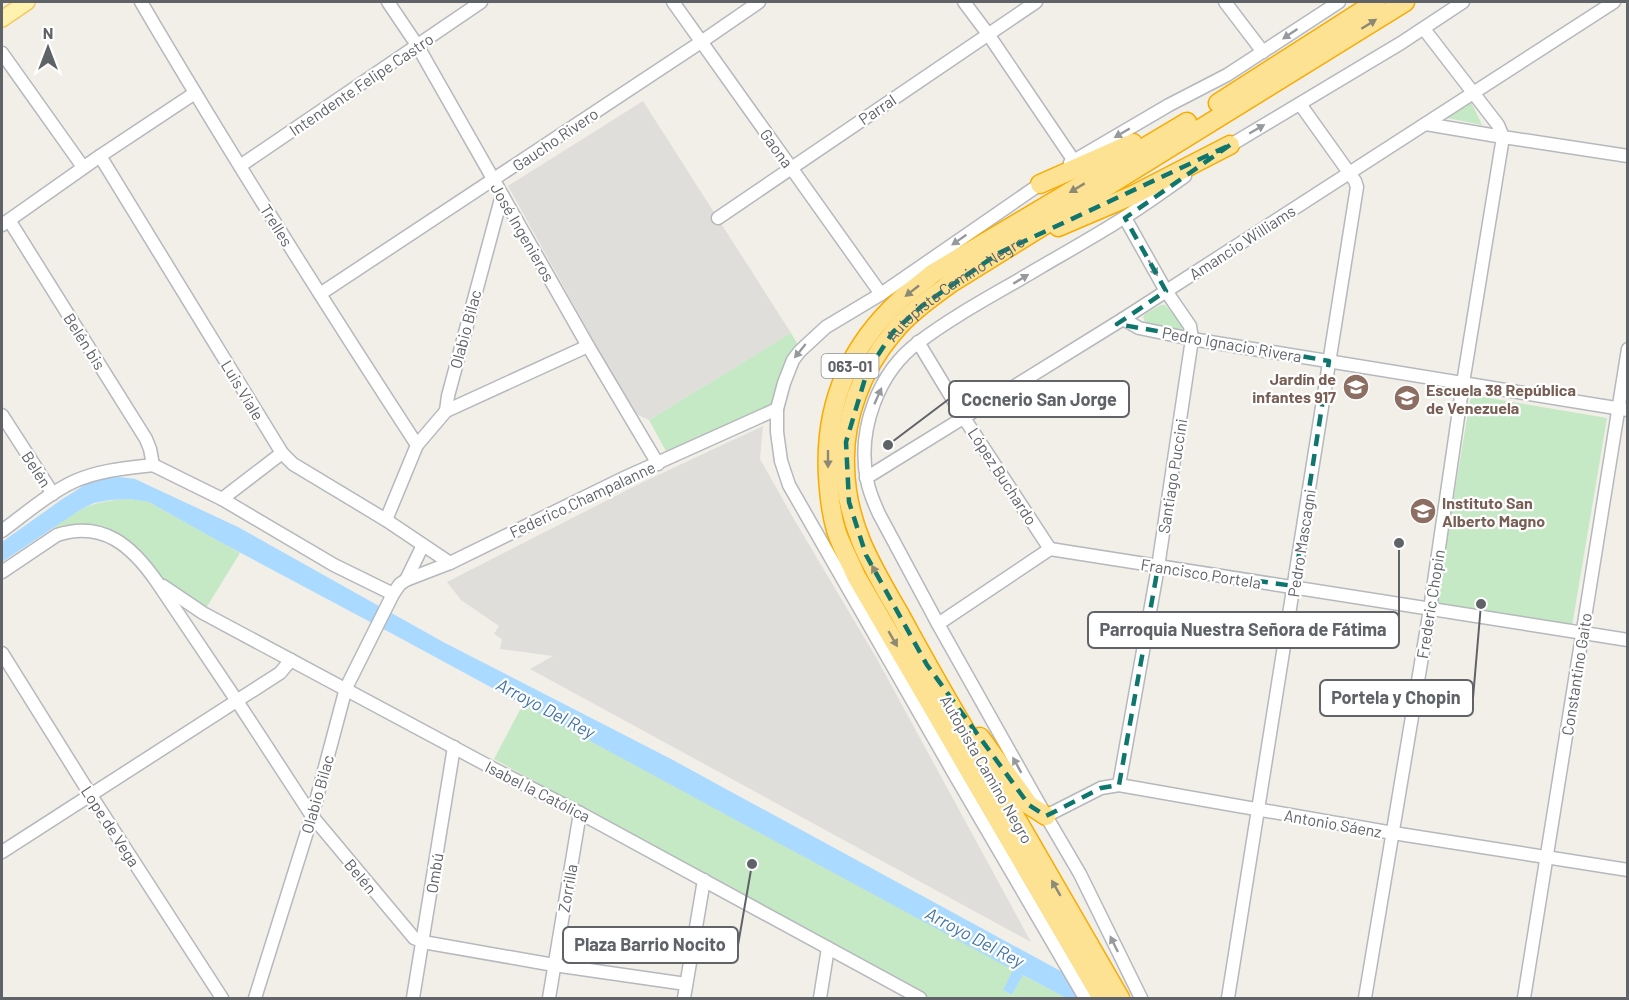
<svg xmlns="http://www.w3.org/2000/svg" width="1629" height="1000" font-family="Barlow,sans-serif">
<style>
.industrial{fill:#e0deda}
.green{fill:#c5e8c5}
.water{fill:#aadaff}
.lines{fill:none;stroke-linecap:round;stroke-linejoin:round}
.minor-casing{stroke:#b5b8bc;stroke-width:15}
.major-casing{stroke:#f2c960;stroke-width:18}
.highway-casing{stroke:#f9ab00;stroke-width:21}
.minor{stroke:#fff;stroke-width:12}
.major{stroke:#fff2af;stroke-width:15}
.highway{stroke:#fde293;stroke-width:18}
.oneway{fill:#8e8975}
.oneway2{fill:#979a9d}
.marked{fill:none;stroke:#0f766e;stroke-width:4.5;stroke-dasharray:12 8;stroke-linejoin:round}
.labels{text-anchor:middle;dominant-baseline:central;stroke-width:4.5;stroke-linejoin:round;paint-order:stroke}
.shield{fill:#fff;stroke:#8f9295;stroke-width:1.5}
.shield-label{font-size:15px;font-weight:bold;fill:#5f6368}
.street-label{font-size:16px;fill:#5f6368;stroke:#fff}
.education-label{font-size:16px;font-weight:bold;fill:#785e54;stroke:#fff;text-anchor:start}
.water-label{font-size:18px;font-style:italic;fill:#4174aa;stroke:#fff}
.leader{fill:none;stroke:#5f6368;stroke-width:2}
.callout-dot{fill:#5f6368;stroke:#fff;stroke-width:2}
.callout{fill:#fff;stroke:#5f6368;stroke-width:2}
.callout-label{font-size:18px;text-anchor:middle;font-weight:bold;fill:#5f6368}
</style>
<rect width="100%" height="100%" fill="#f1efe8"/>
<!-- industrial -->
<g class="industrial">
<polygon points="643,101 791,333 649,420 638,415 629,405 508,186"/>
<polygon points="763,426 760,459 795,521 877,659 1031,942 530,669 553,656 500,649 502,639 494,634 499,626 461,600 447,582 641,483"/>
</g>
<!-- green -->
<g class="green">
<polygon points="1471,102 1482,125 1447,118"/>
<polygon points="1161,305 1165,305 1183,325 1182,331 1146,324 1143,317 1145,314"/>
<polygon points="791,333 798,345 779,378 772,404 667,453 649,420"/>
<polygon points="1471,395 1607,418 1572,626 1436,603"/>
<path d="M129 499 149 502 240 553 203 613 169 591 115 538 57 535 54 526C83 507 93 501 129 499Z"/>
<polygon points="523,704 1014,970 1003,990 1012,995 1023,975 1066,998 930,998 494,759"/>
</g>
<!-- water -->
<polygon class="water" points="112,476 135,479 238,527 445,643 671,759 1110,998 1066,998 1023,975 1012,995 1003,990 1013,970 389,632 222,543 149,502 129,499 110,500 94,503 80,510 2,562 2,542 61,500 89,482"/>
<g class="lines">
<defs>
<g id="minor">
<path d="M141 2C229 152 322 299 417 445"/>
<polyline points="388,2 417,45 588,346 658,464"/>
<polyline points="673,2 881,294"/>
<polyline points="964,2 988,34 1074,161"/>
<polyline points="1225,2 1263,52"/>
<polyline points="1424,29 1498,125 1503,137 1628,156"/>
<polyline points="2,53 83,167"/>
<polyline points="1224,149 1401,43 1463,2"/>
<polyline points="100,156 282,453 293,464 386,520 450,563"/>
<polyline points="1070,163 1169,105 1227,75 1339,2"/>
<polyline points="240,166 481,2"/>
<polyline points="1046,180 881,294 826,327 800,351 793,360 784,383 777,409 777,432 781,461 789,485 956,777 1085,998"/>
<polyline points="718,218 1036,2"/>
<polyline points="9,220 146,439 150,449 153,465"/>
<polyline points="2,225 100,156 195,93"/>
<polyline points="320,294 701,42 759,2"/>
<polyline points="1123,319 1139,328 1192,339 1628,410"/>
<polyline points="918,342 964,418 1050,549"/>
<polyline points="446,411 588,346"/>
<polyline points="2,415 53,494"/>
<polyline points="153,465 222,499 334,565 393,594"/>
<polyline points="866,478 1123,319 1614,2"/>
<polyline points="222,499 282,453"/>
<polyline points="386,520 417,445 446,411 448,396 502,195"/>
<path d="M2 531C25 514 49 493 75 481 100 470 127 468 153 465"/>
<path d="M2 572 57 535C103 520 132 546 157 582L237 701 312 816 414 938 423 942 554 965 686 984"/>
<polyline points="406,580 423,545"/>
<polyline points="163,586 203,613 496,770 580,813 920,998"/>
<polyline points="938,624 1050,549 1628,640"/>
<polyline points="2,653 90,794 222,998"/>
<polyline points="1119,785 1158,567 1192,339 1190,326 1166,291 1125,218"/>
<polyline points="1046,816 1101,788 1119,785 1393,833 1628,870"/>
<polyline points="2,852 280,673 291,660"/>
<polyline points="255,998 312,816 346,688 393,594 400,584 406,580 450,563 626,477 777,409"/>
<polyline points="413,998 454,747"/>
<polyline points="549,998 580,813"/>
<polyline points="684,998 704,880"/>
<polyline points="820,998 828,948"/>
<path d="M1141 998 1080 874 1046 816 938 624 879 514C874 503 869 492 867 480 857 430 878 372 919 342 956 314 999 292 1039 268 1068 251 1097 235 1125 217 1146 204 1165 190 1185 176"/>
<polyline points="1228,998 1357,187 1355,181 1300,104"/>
<polyline points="1365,998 1430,609 1463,383 1503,137 1426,124"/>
<polyline points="1524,998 1628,349"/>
</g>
<polyline id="major" points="2,19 27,2"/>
<g id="highway">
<polyline points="1218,103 1376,2"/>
<polyline points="1040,184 1133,143"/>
<polyline points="1058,227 1133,195 1230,145"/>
<polyline points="980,737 1029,805 1046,816"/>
<path d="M1102 998 856 576C850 561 841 546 836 530 831 513 829 494 828 476 824 406 849 347 900 300 910 291 922 283 932 274L1187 122"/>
<path id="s1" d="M1120 998C1065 904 1011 810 957 716 937 682 918 648 899 613 871 565 846 524 845 466 843 419 862 369 893 333 909 313 931 298 951 283L1405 2"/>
</g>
</defs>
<!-- minor casing -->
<use href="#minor" class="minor-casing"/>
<!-- major casing -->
<use href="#major" class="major-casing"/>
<!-- highway casing -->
<use href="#highway" class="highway-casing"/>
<!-- minor -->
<use href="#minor" class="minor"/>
<!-- major -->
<use href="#major" class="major"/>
<!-- highway -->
<use href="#highway" class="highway"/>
</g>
<!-- one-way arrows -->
<defs><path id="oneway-solid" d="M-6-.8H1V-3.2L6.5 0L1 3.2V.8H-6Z" transform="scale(1.5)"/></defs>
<g class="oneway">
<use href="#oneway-solid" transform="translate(1369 24) rotate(-32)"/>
<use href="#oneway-solid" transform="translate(1077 188) rotate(149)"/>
<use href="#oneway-solid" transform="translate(912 291) rotate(142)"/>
<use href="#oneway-solid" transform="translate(828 459) rotate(90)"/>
<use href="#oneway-solid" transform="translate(876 573) rotate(-119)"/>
<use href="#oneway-solid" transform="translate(893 639) rotate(60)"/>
<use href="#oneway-solid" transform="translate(1056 888) rotate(-120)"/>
</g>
<g class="oneway2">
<use href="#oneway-solid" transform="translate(1290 34) rotate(146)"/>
<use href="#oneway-solid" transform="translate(1257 129) rotate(-30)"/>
<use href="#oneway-solid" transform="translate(1122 133) rotate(150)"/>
<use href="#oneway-solid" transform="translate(959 240) rotate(145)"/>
<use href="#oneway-solid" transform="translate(1153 268) rotate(60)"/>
<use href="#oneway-solid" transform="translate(1021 279) rotate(-31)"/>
<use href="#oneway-solid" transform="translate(800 351) rotate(129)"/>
<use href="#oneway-solid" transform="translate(878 396) rotate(-66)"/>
<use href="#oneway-solid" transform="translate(1017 765) rotate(-119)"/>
<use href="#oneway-solid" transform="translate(1114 944) rotate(-116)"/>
</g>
<!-- marked area -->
<path class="marked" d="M1230 145 1125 218 1166 291 1117 324 1329 361 1294 586 1158 567 1119 785 1101 788 1046 816 1029 805 927 665 866 555 849 502 846 442 867 372 893 332 923 305 999 253Z"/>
<!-- icons -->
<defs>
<symbol id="school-disc" viewBox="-11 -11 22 22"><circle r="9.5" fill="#8d6e63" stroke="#fff"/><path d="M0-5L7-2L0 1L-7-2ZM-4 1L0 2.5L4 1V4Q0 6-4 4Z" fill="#fff"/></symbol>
</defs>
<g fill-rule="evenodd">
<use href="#school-disc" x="1341" y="372" width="30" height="30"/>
<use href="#school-disc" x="1392" y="383" width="30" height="30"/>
<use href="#school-disc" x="1408" y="496" width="30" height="30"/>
</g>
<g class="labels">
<!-- shield labels -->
<rect class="shield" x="821.5" y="354" width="57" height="24" rx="4.5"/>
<g class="shield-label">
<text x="850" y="366">063-01</text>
</g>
<!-- street labels -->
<g class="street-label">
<text transform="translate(361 84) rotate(-34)">Intendente Felipe Castro</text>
<text transform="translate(877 109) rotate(-34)">Parral</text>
<text transform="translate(555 139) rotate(-34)">Gaucho Rivero</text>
<text transform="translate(777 148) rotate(54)">Gaona</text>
<text transform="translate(277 225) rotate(58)">Trelles</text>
<text transform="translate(523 232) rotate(60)">José Ingenieros</text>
<text transform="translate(1242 242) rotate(-33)">Amancio Williams</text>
<text stroke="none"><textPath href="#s1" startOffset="824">Autopista Camino Negro</textPath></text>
<text transform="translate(465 329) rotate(-75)">Olabio Bilac</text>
<text transform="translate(85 341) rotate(58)">Belén bis</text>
<text transform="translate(1232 344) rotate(10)">Pedro Ignacio Rivera</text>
<text transform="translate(243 390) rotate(59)">Luis Viale</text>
<text transform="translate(37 469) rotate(57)">Belén</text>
<text transform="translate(1003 476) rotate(57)">López Buchardo</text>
<text transform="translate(1172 476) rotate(-81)">Santiago Puccini</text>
<text transform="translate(582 499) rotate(-25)">Federico Champalanne</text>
<text transform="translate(1301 543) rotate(-81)">Pedro Mascagni</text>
<text transform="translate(1201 573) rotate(9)">Francisco Portela</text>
<text transform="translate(1430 604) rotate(-81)">Frederic Chopin</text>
<text transform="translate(1576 674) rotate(-81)">Constantino Gaito</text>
<text transform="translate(987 769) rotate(60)">Autopista Camino Negro</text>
<text transform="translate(538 791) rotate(27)">Isabel la Católica</text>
<text transform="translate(317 794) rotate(-74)">Olabio Bilac</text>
<text transform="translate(1333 823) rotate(10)">Antonio Sáenz</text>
<text transform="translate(111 826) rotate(57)">Lope de Vega</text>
<text transform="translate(434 873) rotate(-81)">Ombú</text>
<text transform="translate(361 876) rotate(50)">Belén</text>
<text transform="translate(567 888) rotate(-80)">Zorrilla</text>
</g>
<!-- education labels -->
<g class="education-label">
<text x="1336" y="378" text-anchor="end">Jardín de<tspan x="1336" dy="18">infantes 917</tspan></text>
<text x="1426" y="389">Escuela 38 República<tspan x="1426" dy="18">de Venezuela</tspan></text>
<text x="1442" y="502">Instituto San<tspan x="1442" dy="18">Alberto Magno</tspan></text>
</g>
<!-- water labels -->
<g class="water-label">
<text transform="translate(546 708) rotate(28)">Arroyo Del Rey</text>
<text transform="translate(975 937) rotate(28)">Arroyo Del Rey</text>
</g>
</g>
<!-- callouts -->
<path class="leader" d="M888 445L949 399M1399 543L1399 630M1481 604L1473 698M752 864L738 945"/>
<g class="callout-dot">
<circle cx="888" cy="445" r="6"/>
<circle cx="1399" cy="543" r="6"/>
<circle cx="1481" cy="604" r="6"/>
<circle cx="752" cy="864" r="6"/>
</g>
<g class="callout">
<rect x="949" y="381" width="180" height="36" rx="6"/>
<rect x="1088" y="612" width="311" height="36" rx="6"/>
<rect x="1320" y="680" width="153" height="36" rx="6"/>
<rect x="563" y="927" width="175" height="36" rx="6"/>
</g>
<g class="callout-label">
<text x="1039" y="406">Cocnerio San Jorge</text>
<text x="1243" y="636">Parroquia Nuestra Señora de Fátima</text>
<text x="1396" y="704">Portela y Chopin</text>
<text x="650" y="951">Plaza Barrio Nocito</text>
</g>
<!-- border -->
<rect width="1629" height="1000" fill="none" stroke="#5f6368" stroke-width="6"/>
<!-- north arrow -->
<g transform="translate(48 48)" stroke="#ffffff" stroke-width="4.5" paint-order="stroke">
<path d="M0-4.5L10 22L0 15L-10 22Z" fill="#5f6368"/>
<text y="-9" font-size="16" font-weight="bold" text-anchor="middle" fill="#5f6368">N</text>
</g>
</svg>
